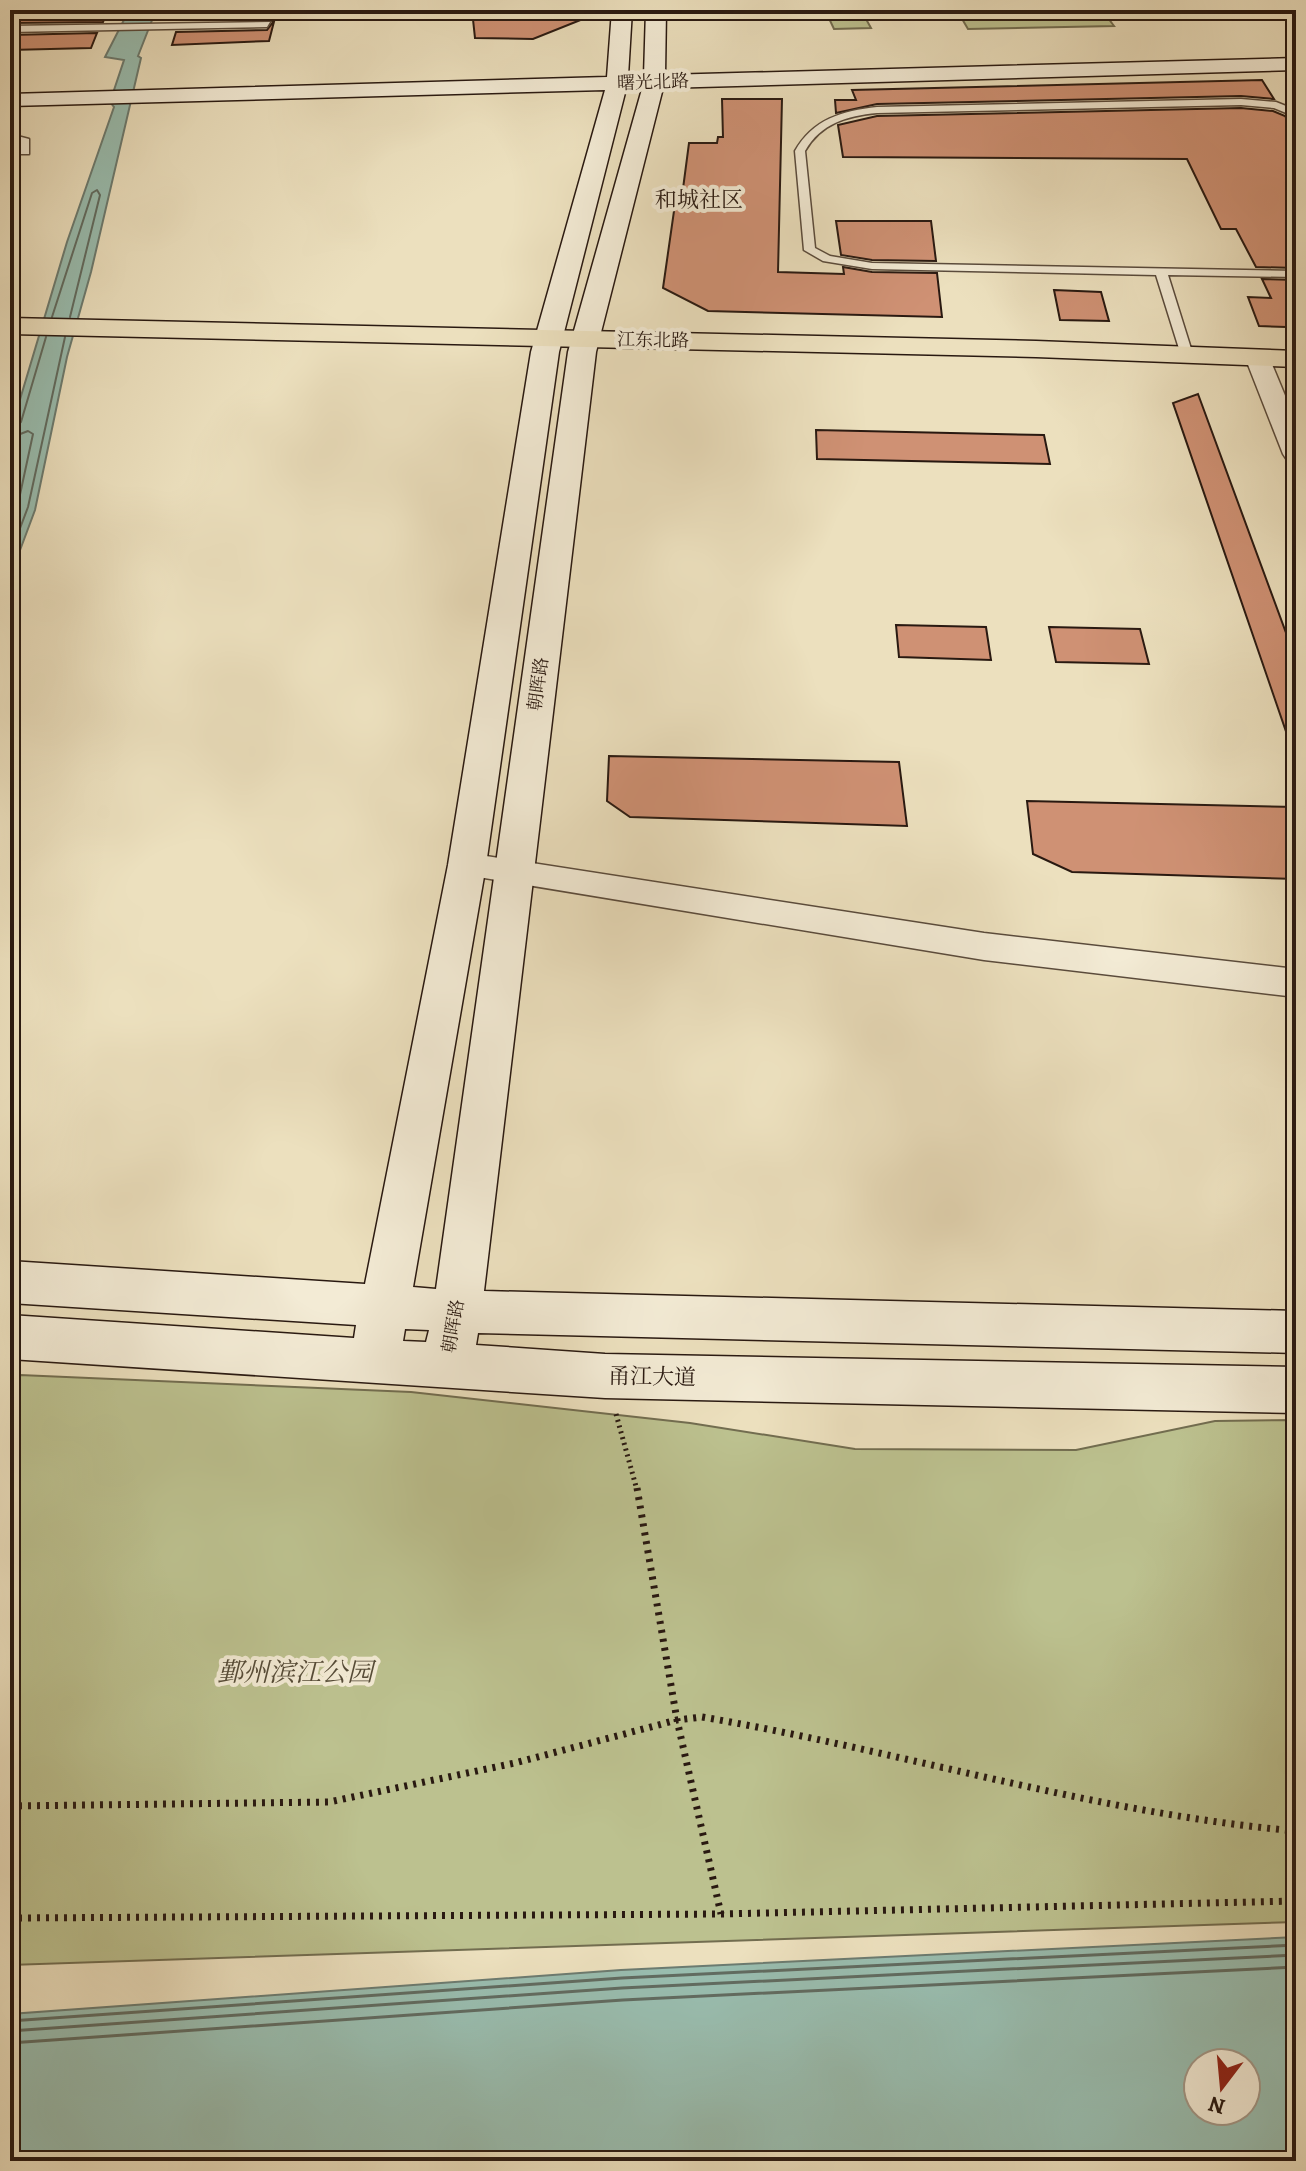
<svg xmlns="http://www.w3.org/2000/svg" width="1306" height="2171" font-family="Alegreya,'Noto Serif SC',serif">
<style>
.green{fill:#bcc18f;stroke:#726d50;stroke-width:2}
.water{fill:#99bdaf;stroke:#6c7b70;stroke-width:2;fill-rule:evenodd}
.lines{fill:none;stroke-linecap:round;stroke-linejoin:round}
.shore-far1{stroke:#616b60;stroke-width:2}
.shore{stroke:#616b60;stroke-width:3}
.building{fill:#cf9174;stroke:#291911;stroke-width:2}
.service-casing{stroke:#5a4b3c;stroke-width:3}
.minor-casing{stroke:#5a4b3c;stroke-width:3}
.secondary-casing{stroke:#291911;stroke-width:3}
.primary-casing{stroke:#291911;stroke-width:3}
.path-far1{stroke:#291911;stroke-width:5;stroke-dasharray:2 4;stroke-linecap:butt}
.path{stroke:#291911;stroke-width:7;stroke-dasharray:3 6;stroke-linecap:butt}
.service{fill:#f3ebd5;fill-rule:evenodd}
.minor{fill:#f3ebd5;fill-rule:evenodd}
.secondary{fill:#f3ebd5;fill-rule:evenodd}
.primary{fill:#ece0be;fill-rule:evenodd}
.labels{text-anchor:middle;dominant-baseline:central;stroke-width:8;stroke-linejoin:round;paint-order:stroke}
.far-street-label{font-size:18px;fill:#291911;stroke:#f3ebd5}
.far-quarter-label{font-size:22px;fill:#291911;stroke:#f3ebd5}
.street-label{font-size:22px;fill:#291911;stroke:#f3ebd5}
.near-park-label{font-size:26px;font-style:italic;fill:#554b37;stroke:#f3ebd5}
</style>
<rect width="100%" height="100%" fill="#ece0be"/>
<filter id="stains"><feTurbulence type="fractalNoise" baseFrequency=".0025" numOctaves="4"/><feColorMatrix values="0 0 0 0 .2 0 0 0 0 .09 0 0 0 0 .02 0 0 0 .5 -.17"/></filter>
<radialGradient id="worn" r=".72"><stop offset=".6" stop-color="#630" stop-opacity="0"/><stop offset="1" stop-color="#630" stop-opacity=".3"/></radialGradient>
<!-- green -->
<g class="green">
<polygon points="825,10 861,10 871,28 834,29"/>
<polygon points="1102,10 1114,26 968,29 958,12"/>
<polygon points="20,1375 411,1392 690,1423 855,1449 1076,1450 1215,1421 1296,1420 1296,1922 10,1965 10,1379"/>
</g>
<!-- water -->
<g class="water">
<polygon points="129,10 156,10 138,56 141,58 91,272 67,357 35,510 10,577 10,433 67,242 114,107 110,102 124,60 105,57"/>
<path d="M1296 1937V2161H10V2014L621 1970ZM1198 2063H1246V2111H1198Z"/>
</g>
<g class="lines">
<!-- shore-far1 -->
<g class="shore-far1">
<polyline points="52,317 92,193 97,190 100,195 70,317"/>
<polyline points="10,428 21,422 46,337"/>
<polyline points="10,438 28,431 33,434 18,504 10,526"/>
<polyline points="10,555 28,507 65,337"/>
</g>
<!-- shore -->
<g class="shore">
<polyline points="10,2021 622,1978 1296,1945"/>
<polyline points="10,2031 622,1988 1296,1955"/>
<polyline points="10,2043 623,2000 1296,1967"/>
</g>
</g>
<!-- building -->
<g class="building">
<polygon points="108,10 103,22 10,23 10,12"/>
<polygon points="184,10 277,10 269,41 172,45 176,32 267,30 273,22 270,19 181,20"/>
<polygon points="472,10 603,10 603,11 533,39 475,38"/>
<polygon points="97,33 91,48 10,50 10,35"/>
<polygon points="1262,80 1274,99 1241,96 877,104 836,113 835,100 856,100 852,90"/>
<polygon points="722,99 782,99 778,272 844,274 843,267 872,272 937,273 942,317 708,311 663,288 675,204 681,204 689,143 717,143 718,137 723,137"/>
<polygon points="1241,108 1273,111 1285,116 1296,133 1296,268 1256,267 1236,229 1221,229 1187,159 843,157 838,125 877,116"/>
<polygon points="836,221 931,221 936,261 872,260 841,255"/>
<polygon points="1262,279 1296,280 1296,346 1286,327 1259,326 1248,297 1271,298"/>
<polygon points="1054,290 1101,292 1109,321 1060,320"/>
<polygon points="1198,394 1296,660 1296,745 1291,746 1173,403"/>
<polygon points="816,430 1044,435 1050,464 817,459"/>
<polygon points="896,625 986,627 991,660 899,657"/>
<polygon points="1049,627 1140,629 1149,664 1056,662"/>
<polygon points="609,756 899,762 907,826 630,817 607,801"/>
<polygon points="1027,801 1296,807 1296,879 1072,872 1033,854"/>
</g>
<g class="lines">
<defs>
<g id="service">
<polygon points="270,22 267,27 10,32 10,26"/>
<path d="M1241 99 1276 102 1296 110V117L1274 108 1241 105 877 113C847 116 821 123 805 151L815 248 830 256 872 263 1296 271V277L1168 275 1193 355 1191 358 1181 355 1156 275 872 269 823 261 804 250 795 151C813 119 842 111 877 107Z"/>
<polygon points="10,134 29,139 29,154 21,154 20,143 10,140"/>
</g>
<g id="minor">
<polygon points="1257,350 1266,352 1269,357 1296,422 1296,462 1287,460 1283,454 1245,357 1248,352"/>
<polygon points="467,853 984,933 1296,969 1296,997 984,960 454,873 449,865 454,857"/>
</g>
<path id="secondary" d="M612 10H632L628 76H644L646 10H666L665 75 1296 58V70L663 88 596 352 484 1291 1296 1311V1353L478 1333 476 1345 605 1354 1296 1367V1413L605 1398 10 1359V1315L354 1338 356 1325 10 1303V1261L365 1284 448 865 531 352 605 90 10 106V94L607 77ZM626 89H642L568 352 436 1289 413 1287 486 865 559 352ZM405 1329 429 1330 426 1342 403 1341Z"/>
<polygon id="primary" points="10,318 1036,341 1296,351 1296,367 1036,357 10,334"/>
</defs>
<!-- service casing -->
<use href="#service" class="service-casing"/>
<!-- minor casing -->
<use href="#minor" class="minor-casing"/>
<!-- secondary casing -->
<use href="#secondary" class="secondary-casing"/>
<!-- primary casing -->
<use href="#primary" class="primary-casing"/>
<!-- path-far1 -->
<polyline class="path-far1" points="616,1414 637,1490"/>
<!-- path -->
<g class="path">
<polyline points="637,1488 677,1720 721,1914"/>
<path d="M10 1806 329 1802 515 1763 677 1720 702 1717C902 1751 1093 1813 1296 1831"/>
<polyline points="10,1918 721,1914 1296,1901"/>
</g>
<!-- service -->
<use href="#service" class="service"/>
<!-- minor -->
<use href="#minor" class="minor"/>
<!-- secondary -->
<use href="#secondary" class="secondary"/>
<!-- primary -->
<use href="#primary" class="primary"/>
</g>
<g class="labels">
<!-- far-street labels -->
<g class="far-street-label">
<text transform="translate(653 82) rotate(-2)">曙光北路</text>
<text transform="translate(653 340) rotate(1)">江东北路</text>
<text transform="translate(538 684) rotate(-82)">朝晖路</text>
<text transform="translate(453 1326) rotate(-80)">朝晖路</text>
</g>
<!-- far-quarter labels -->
<g class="far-quarter-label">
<text x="699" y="200">和城社区</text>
</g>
<!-- street labels -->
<g class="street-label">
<text transform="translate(652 1377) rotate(1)">甬江大道</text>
</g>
<!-- near-park labels -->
<g class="near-park-label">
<text x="295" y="1672">鄞州滨江公园</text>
</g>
</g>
<!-- margin -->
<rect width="1306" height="2171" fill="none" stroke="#ece0be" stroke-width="40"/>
<rect x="12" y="12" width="1282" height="2147" fill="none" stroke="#291911" stroke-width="4"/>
<rect x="20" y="20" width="1266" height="2131" fill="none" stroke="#291911" stroke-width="2"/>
<!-- north arrow -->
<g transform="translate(1222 2087) rotate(196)"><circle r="38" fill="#f3ebd5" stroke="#a29787" stroke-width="2"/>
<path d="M0-6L14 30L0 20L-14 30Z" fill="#8f2418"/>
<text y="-12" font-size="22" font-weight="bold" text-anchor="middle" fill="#291911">N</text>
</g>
<rect width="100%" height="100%" filter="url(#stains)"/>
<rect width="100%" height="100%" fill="url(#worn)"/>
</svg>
